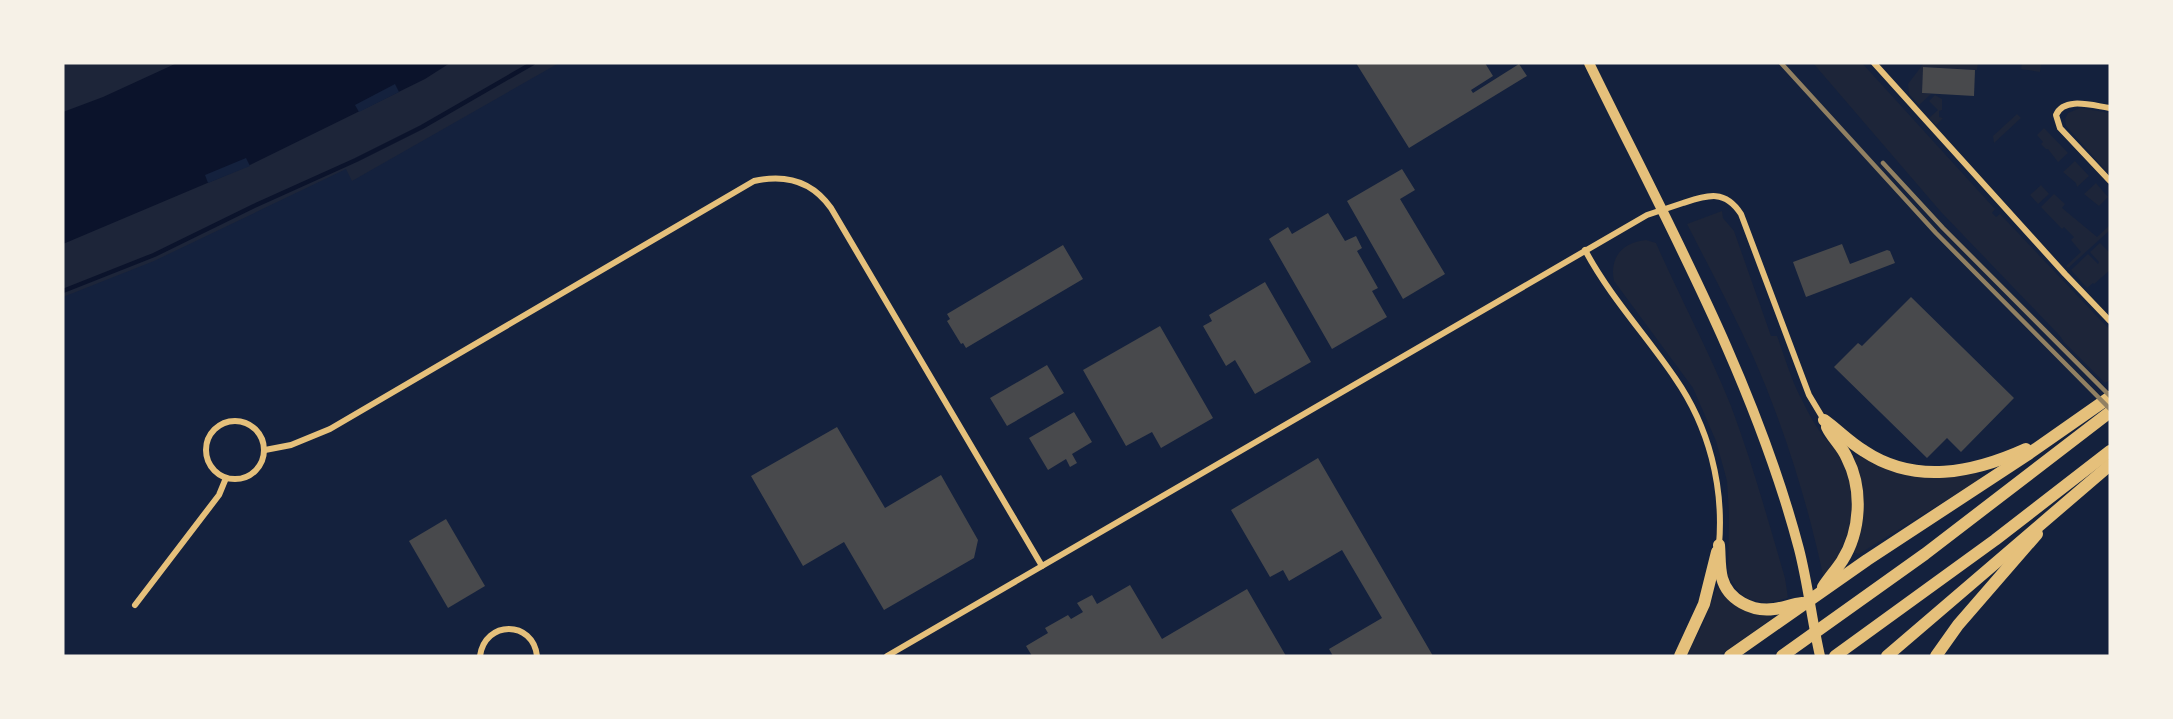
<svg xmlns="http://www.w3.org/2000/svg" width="2173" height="719" font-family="'DM Sans',sans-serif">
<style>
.green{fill:#1d2539}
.water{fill:#0b132b}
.pier{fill:#14213d}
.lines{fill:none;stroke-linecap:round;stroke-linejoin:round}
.stream{stroke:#0b132b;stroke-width:4.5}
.building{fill:#48494c}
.minor{stroke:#e5c07b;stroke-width:6}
.secondary{stroke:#e5c07b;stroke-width:10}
.trunk{stroke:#e5c07b;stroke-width:12}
.rail{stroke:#918062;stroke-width:4.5}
</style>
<rect width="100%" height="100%" fill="#14213d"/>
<!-- green -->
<g class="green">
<polygon points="63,63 559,63 352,181 346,169 154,261 63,297"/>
<polygon points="1813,63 1862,63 1995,209 1992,213 1996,217 2000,214 2110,330 2110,380 2105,383 2064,342 2060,336 1941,212"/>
<polygon points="1924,63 1978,63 1977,70 1923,67 1922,93 1931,94 1919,105 1909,94 1908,84"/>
<polygon points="2022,63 2041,63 2040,72 2021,69"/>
<polygon points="1935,95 1942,99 1942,110 1939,111 1939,117 1943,118 1936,125 1929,118 1938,110 1929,101"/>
<polygon points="2080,108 2110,113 2110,175 2066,126 2065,119 2068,113"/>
<polygon points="2017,114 2021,118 1994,143 1993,136"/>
<polygon points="2044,128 2068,153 2058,162 2048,149 2046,149 2041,144 2043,142 2037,135"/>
<polygon points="2075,161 2089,176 2077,187 2076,183 2063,172"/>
<polygon points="2096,183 2108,197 2099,206 2084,194"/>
<polygon points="2041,185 2049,194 2038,204 2030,195"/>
<polygon points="2054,194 2065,204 2062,208 2097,237 2110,225 2110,230 2068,268 2066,266 2081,252 2071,240 2074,237 2064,227 2062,229 2041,207"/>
<path d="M1722 211 1723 218 1734 231 1771 336H1777C1785 357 1791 380 1802 400 1808 413 1815 425 1823 436 1828 442 1834 446 1838 453 1856 478 1856 512 1845 540 1840 552 1834 569 1823 575 1807 500 1783 424 1752 354 1732 310 1709 267 1687 224Z"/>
<path d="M1646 240 1656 243C1680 298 1709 351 1731 406 1752 462 1768 520 1785 578L1788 598 1768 603 1748 599 1740 593 1728 576 1729 514 1727 481 1716 441 1693 388 1614 281C1609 257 1623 242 1646 240Z"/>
<polygon points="2100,243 2110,253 2110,270 2094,284 2093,283 2087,288 2071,270 2088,254 2098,264 2099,262 2090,252"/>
<path d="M1856 456C1866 457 1874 464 1882 467 1913 479 1944 481 1976 473L1980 478 1979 480 1859 554 1855 553 1854 548C1861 515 1868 493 1854 460Z"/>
<polygon points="1717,587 1762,614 1769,615 1771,619 1719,656 1686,656 1702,626"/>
</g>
<!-- water -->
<polygon class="water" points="177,63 450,63 425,79 250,165 63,244 63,112 103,97"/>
<!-- pier -->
<g class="pier">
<polygon points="395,84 399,92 359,112 355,105"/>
<polygon points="246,158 250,166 208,183 205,175"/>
</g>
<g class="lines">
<!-- stream -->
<polyline class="stream" points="63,291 154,255 254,206 356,160 422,127 533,63"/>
</g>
<!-- building -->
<g class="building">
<polygon points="1356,63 1485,63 1493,76 1471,90 1473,93 1519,64 1527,76 1409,148"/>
<polygon points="1923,67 1975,70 1974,96 1922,93"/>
<polygon points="1402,169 1415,190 1400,199 1445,274 1403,299 1347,201"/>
<polygon points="1328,213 1345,241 1356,236 1362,248 1357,251 1378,288 1372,291 1387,317 1332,349 1269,239 1288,227 1292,234"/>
<polygon points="1842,244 1850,264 1887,250 1890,251 1895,263 1806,297 1793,262"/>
<polygon points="1063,245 1083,279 966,348 963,343 961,344 947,321 950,319 947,314"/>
<polygon points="1265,282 1311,362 1255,394 1235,360 1226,366 1203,326 1212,321 1209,315"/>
<polygon points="1911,297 2014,398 1961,452 1947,438 1927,458 1834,367 1858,343 1862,346"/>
<polygon points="1160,326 1213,418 1161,448 1152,432 1126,446 1083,370"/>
<polygon points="1047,365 1064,393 1007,426 990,398"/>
<polygon points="1074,412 1092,442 1072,454 1077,463 1070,467 1066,459 1048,470 1029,438"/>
<polygon points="837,427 885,508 941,475 978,540 974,558 884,610 844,542 803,566 751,476"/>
<polygon points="1318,458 1433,656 1333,656 1329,649 1382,618 1342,550 1289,581 1283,570 1270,577 1231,510"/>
<polygon points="446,519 485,586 448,608 409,541"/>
<polygon points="1130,585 1162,639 1247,589 1286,656 1032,656 1026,646 1048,633 1045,628 1068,615 1071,619 1083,612 1077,603 1092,595 1097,604"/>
</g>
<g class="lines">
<!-- minor -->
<g class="minor">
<polyline points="1874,63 2065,274 2110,321"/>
<path d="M2110 108C2094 106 2064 96 2056 115L2060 128 2110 181"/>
<path d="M1585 250C1610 297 1646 335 1675 378 1709 427 1724 486 1719 545"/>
<circle cx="235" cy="450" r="29"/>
<path d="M265 450 291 445 330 429 754 181C785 174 812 181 831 208L1042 566"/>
<polyline points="135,605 219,495 226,478"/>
<path d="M480 656C485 620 533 620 537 656"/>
<path d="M887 656 1647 215C1659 211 1671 207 1683 203 1708 195 1725 189 1741 214L1809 395 1824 420"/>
</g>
<!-- secondary -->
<path class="secondary" d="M1589 63C1666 221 1754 378 1799 549 1808 584 1812 621 1820 656"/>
<!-- trunk -->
<g class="trunk">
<path d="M1824 420C1838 430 1849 442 1864 451 1915 485 1973 473 2026 449"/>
<path d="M1719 545C1720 555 1719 567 1722 578 1728 600 1752 612 1774 609 1784 608 1792 604 1802 603"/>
<path d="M1823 587C1829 578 1836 570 1842 561 1861 531 1863 489 1847 458 1842 446 1832 438 1827 427"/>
<polyline points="1680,656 1704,604 1717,552"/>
<polyline points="1730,656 1867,560 2027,455 2110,397"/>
<polyline points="1782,656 1925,554 2110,412"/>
<polyline points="1835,656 1995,540 2110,451"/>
<polyline points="1887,656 2110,465"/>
<polyline points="1936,656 1958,625 2037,534"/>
</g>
<!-- rail -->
<g class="rail">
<polyline points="1781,63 1936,233 2110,409"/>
<polyline points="1883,163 1943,228 2110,396"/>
</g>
</g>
<!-- border -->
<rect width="2173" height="719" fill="none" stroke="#f6f1e7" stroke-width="129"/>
</svg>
